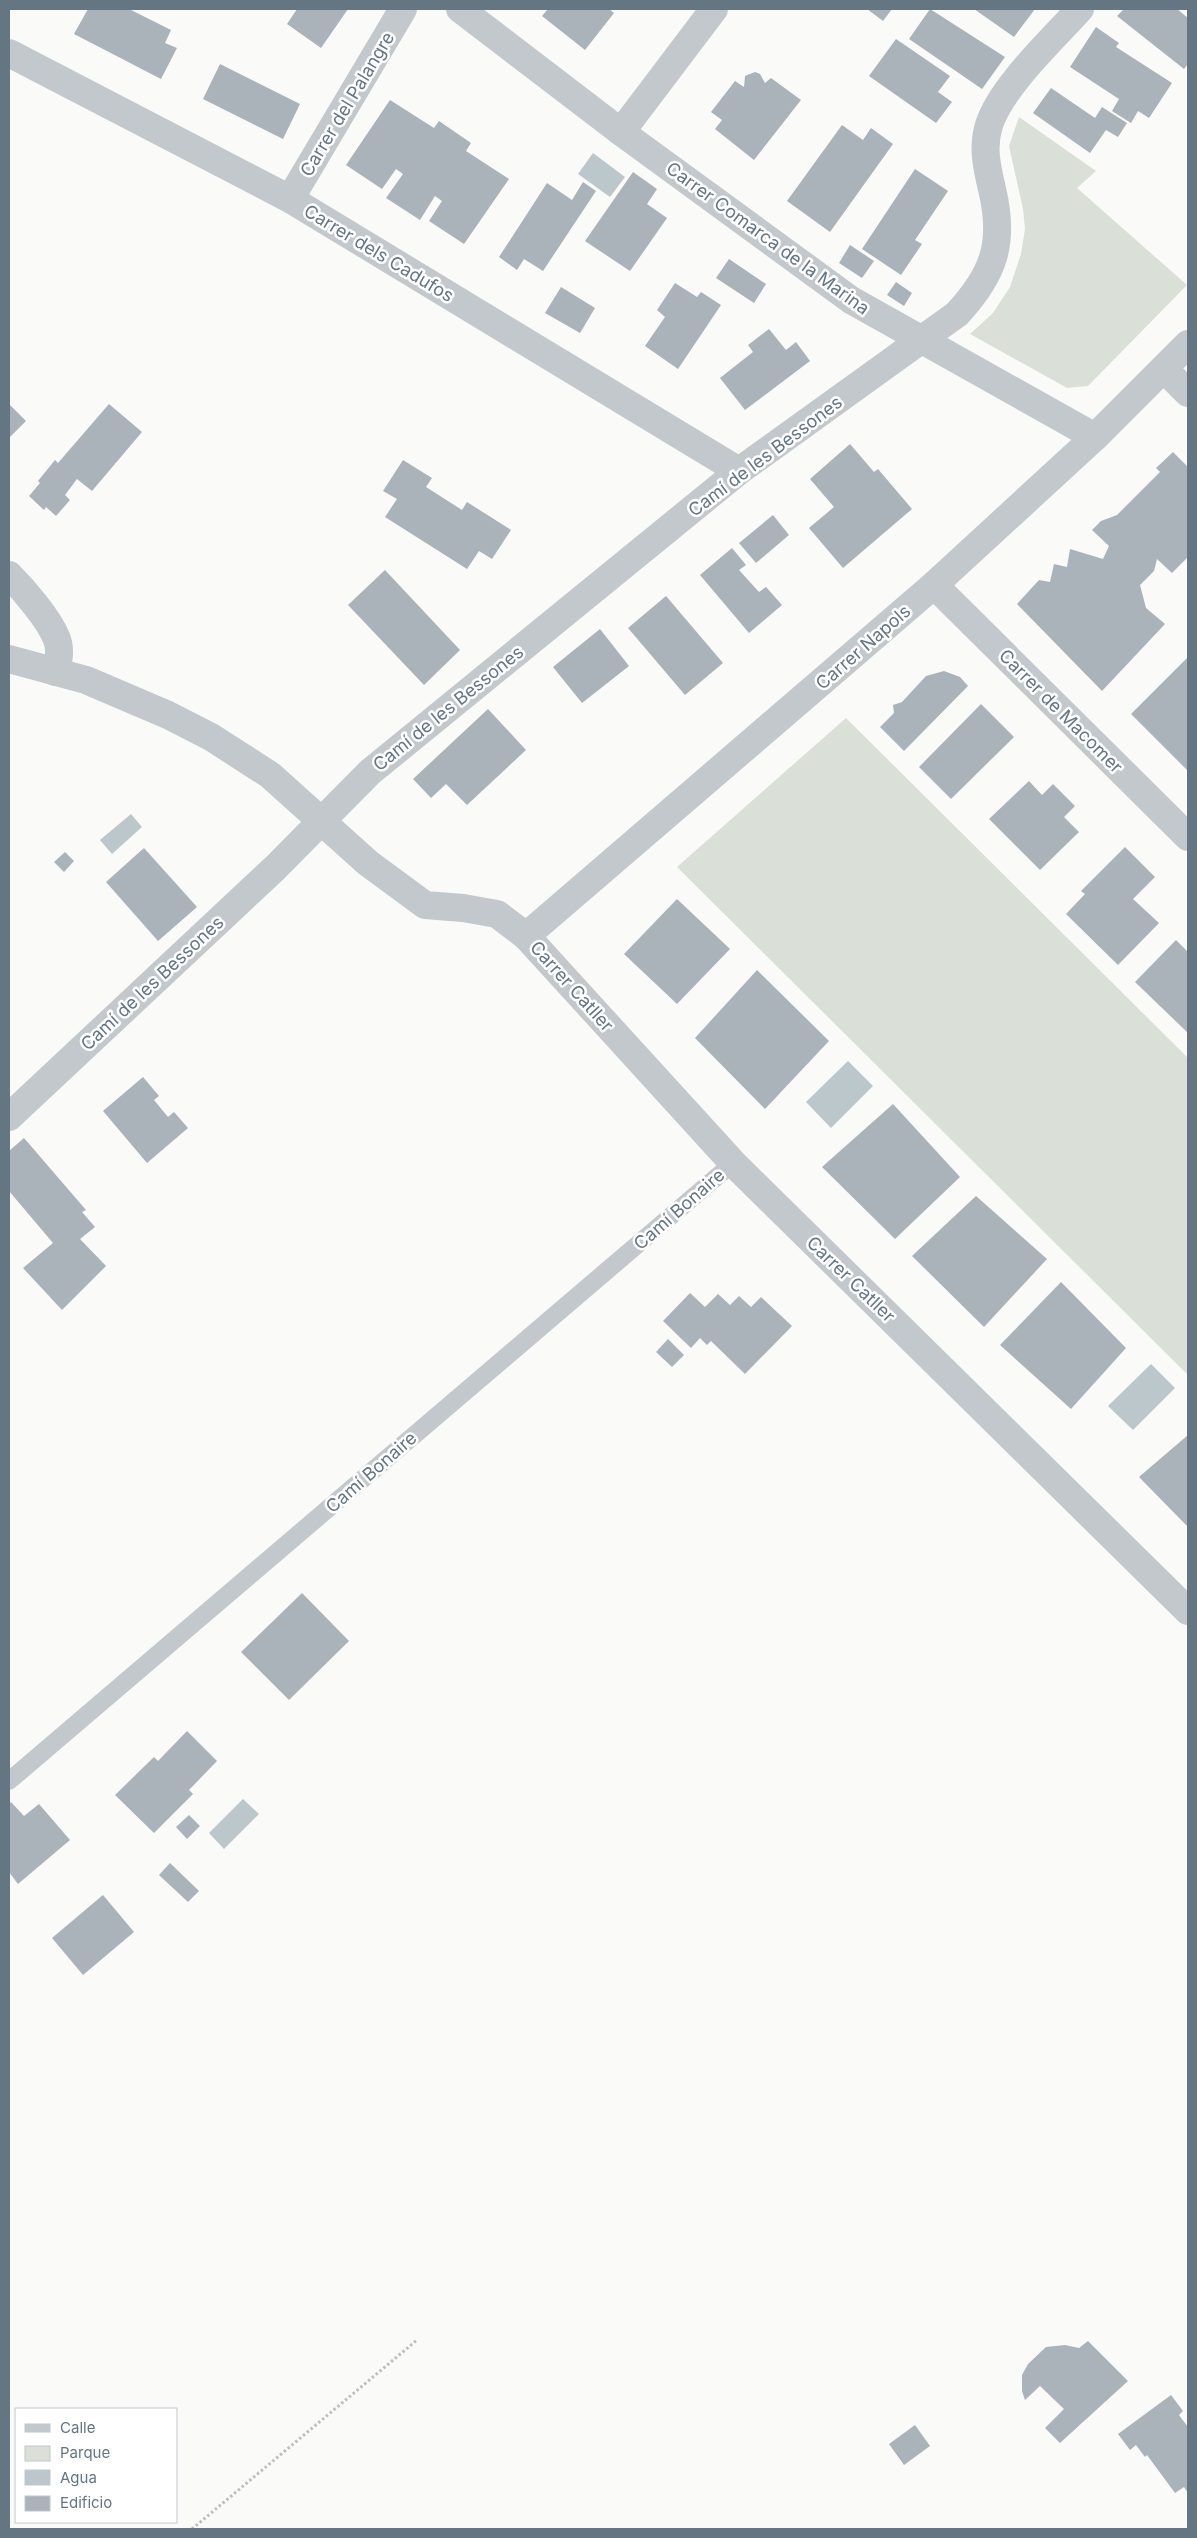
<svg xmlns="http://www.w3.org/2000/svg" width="1197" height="2538" font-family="Inter,sans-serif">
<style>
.green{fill:#dadfd7}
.water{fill:#bbc7cb}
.building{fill:#aab3b9}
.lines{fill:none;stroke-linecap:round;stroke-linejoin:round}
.path{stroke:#bbbfc2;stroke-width:3;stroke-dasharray:2.5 2.5;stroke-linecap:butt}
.service{stroke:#c3c8cc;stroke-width:18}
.minor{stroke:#c3c8cc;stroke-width:28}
.labels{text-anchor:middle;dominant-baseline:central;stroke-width:5;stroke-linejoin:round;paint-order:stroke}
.street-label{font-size:18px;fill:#657683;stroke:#fff}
</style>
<rect width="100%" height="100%" fill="#fafaf8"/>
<!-- green -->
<g class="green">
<polygon points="1019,117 1096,171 1077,188 1187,285 1088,386 1067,388 970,334 993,313 1010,287 1021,254 1025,229 1023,209 1009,146"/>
<polygon points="846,718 1188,1058 1188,1375 677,867"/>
</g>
<!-- water -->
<g class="water">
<polygon points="593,153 625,177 610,197 578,174"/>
<polygon points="131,814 142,827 112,854 100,840"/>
<polygon points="848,1061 873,1086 831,1128 806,1102"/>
<polygon points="1151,1364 1175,1388 1133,1430 1108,1406"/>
<polygon points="243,1799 259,1814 224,1849 209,1833"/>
</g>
<!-- building -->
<g class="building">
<polygon points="88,9 129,9 171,30 165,43 177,48 161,79 74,34"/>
<polygon points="297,9 348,9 321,48 287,24"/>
<polygon points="548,9 609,9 614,13 585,50 542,16"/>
<polygon points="867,9 892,9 883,21"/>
<polygon points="930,9 1005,57 982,89 909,39"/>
<polygon points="974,9 1035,9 1014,37"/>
<polygon points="1124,9 1177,9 1188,18 1188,64 1184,69 1117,16"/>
<polygon points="1096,27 1119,43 1116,47 1172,83 1149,118 1138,111 1131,123 1112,111 1119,99 1070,67"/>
<polygon points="896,39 950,76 938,92 952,102 936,123 869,76"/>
<polygon points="220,64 300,104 283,139 203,99"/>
<polygon points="755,72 760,74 765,83 771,78 801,100 754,160 715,129 722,120 711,112 735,81 744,87 745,76"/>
<polygon points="1051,88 1095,118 1102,107 1127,123 1118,137 1106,130 1090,153 1033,113"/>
<polygon points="390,100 434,128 439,121 471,143 466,151 509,179 464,244 429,221 442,201 435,196 420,220 386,198 403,174 396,169 382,189 346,165"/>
<polygon points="842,125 863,140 871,128 893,144 830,232 787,201"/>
<polygon points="915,169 948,191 915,240 922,244 901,275 862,249"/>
<polygon points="633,172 657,189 647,204 667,218 630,271 585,241"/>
<polygon points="583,182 596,191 543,271 524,259 517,270 499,257 547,183 572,200"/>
<polygon points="850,245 874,261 862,278 839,263"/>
<polygon points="729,259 766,284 754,303 716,278"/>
<polygon points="896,282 912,293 904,306 887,295"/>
<polygon points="675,283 697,297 701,292 721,305 678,369 645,346 665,317 657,310"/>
<polygon points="561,287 595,308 580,333 545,313"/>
<polygon points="769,329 786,350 796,342 810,361 745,410 720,378 753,352 748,345"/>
<polygon points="9,404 26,421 9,438"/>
<polygon points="109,404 142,432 92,491 77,479 65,495 70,500 56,516 46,507 44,510 29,496 40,483 38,481 55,460 58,463"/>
<polygon points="850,444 874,472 878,469 912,509 843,568 809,528 834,507 810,479"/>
<polygon points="1173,452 1188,467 1188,557 1172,573 1157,559 1154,571 1140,585 1146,608 1165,624 1102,691 1017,604 1039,580 1050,582 1054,564 1067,567 1070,549 1103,559 1109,546 1092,530 1101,521 1117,515 1160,472 1156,468"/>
<polygon points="403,460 432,478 426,487 462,510 467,502 511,530 492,559 479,551 467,569 385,517 397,499 383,491"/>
<polygon points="773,515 789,535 756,563 739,543"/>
<polygon points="732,548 746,565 739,570 759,592 766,587 782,605 749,633 700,575"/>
<polygon points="385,570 460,650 424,685 348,605"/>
<polygon points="666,596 723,663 685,695 628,628"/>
<polygon points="600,629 629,666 582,703 553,667"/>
<polygon points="1188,657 1188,771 1131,714"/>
<polygon points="944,671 960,677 968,686 904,751 880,727 894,713 893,705 902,702 926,676"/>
<polygon points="981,704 1014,737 951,799 919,767"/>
<polygon points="488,709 526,750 467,805 446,784 431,798 413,779"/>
<polygon points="1029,781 1042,795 1053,784 1075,806 1064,817 1079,832 1040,870 989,819"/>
<polygon points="1125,847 1155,877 1133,899 1159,923 1118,965 1066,914 1085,894 1081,891"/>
<polygon points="144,848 197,907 158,941 106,882"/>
<polygon points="65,852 74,861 64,872 54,862"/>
<polygon points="677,899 730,949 677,1004 624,954"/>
<polygon points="1176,940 1188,952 1188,1033 1135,982"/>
<polygon points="757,970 829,1041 765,1109 695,1038"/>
<polygon points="143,1077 159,1096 154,1100 168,1117 174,1112 188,1128 147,1163 103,1111"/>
<polygon points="893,1104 960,1177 895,1239 822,1167"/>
<polygon points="24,1138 86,1210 82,1212 95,1227 80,1239 106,1266 62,1310 23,1268 53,1243 9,1191 9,1151"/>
<polygon points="976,1196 1047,1259 984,1327 912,1256"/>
<polygon points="1061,1282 1126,1348 1071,1409 1000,1345"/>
<polygon points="690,1293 705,1307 718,1294 730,1305 739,1296 751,1307 761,1297 792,1326 745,1374 711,1341 707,1345 700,1338 691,1348 663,1321"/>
<polygon points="668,1339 684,1355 672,1367 656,1352"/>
<polygon points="1188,1435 1188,1527 1139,1477"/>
<polygon points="302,1593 349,1641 289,1700 241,1652"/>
<polygon points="187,1731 217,1761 189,1790 193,1794 154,1833 115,1795 154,1757 158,1761"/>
<polygon points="11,1802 24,1816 39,1804 70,1840 18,1884 9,1872 9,1804"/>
<polygon points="189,1815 200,1826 187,1839 176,1827"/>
<polygon points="170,1863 199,1891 188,1902 159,1875"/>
<polygon points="103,1895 134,1932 83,1975 52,1938"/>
<polygon points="1088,2341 1128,2381 1060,2443 1045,2428 1064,2409 1040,2386 1025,2400 1022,2391 1022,2375 1028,2364 1046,2347 1065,2345 1079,2348"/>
<polygon points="1171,2395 1183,2411 1179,2415 1188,2427 1188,2493 1184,2487 1175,2493 1147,2455 1145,2457 1136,2445 1130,2450 1118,2434"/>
<polygon points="915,2425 930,2446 904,2465 889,2444"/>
</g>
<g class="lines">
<!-- path -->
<polyline class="path" points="192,2529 417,2340"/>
<!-- service -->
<polyline class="service" points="9,1781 733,1163"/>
<!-- minor -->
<g class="minor">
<polyline points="460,9 621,132 851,300 1095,437"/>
<polyline points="9,53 290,199 739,471"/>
<polyline points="621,132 714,9"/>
<polyline points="290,199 403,9"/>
<polyline points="1164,369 1188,393"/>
<path d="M9 575C24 590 48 618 56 637 61 647 59 662 56 672"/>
<polyline points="934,585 1188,837"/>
<polyline points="9,659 86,680 168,715 211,737 270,775 368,863 425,905 463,908 497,914 526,936 733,1163 1188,1611"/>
<polyline points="526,936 934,585 1095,437 1188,344"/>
<path d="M9 1117 275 868 370 772 739 471 957 314C994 274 1005 243 992 189 987 168 982 147 989 125 1001 87 1053 39 1080 9"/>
</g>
</g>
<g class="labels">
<!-- street labels -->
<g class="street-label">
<text transform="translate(347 104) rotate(-59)">Carrer del Palangre</text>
<text transform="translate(768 238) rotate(36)">Carrer Comarca de la Marina</text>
<text transform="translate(379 253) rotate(31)">Carrer dels Cadufos</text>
<text transform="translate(765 456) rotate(-37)">Camí de les Bessones</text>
<text transform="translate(863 647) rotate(-41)">Carrer Napols</text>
<text transform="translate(448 708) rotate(-39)">Camí de les Bessones</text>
<text transform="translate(1061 711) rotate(45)">Carrer de Macomer</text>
<text transform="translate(152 983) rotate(-43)">Camí de les Bessones</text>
<text transform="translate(572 986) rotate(48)">Carrer Catller</text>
<text transform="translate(679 1209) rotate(-41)">Camí Bonaire</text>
<text transform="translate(851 1279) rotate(44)">Carrer Catller</text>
<text transform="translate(371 1472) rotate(-41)">Camí Bonaire</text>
</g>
</g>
<!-- border -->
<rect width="1197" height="2538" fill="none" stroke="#657683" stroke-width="20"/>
<!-- legend -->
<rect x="15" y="2408" width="162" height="115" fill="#ffffff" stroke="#c1c8cd"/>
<rect x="25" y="2424" width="25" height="8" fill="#c3c8cc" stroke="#c1c8cd"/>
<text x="60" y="2433" font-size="15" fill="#657683">Calle</text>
<rect x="25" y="2446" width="25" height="15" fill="#dadfd7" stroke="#c1c8cd"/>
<text x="60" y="2458" font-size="15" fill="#657683">Parque</text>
<rect x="25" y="2470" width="25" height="15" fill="#bbc7cb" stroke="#c1c8cd"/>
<text x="60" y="2483" font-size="15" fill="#657683">Agua</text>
<rect x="25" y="2496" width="25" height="15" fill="#aab3b9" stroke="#c1c8cd"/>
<text x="60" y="2508" font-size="15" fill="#657683">Edificio</text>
</svg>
